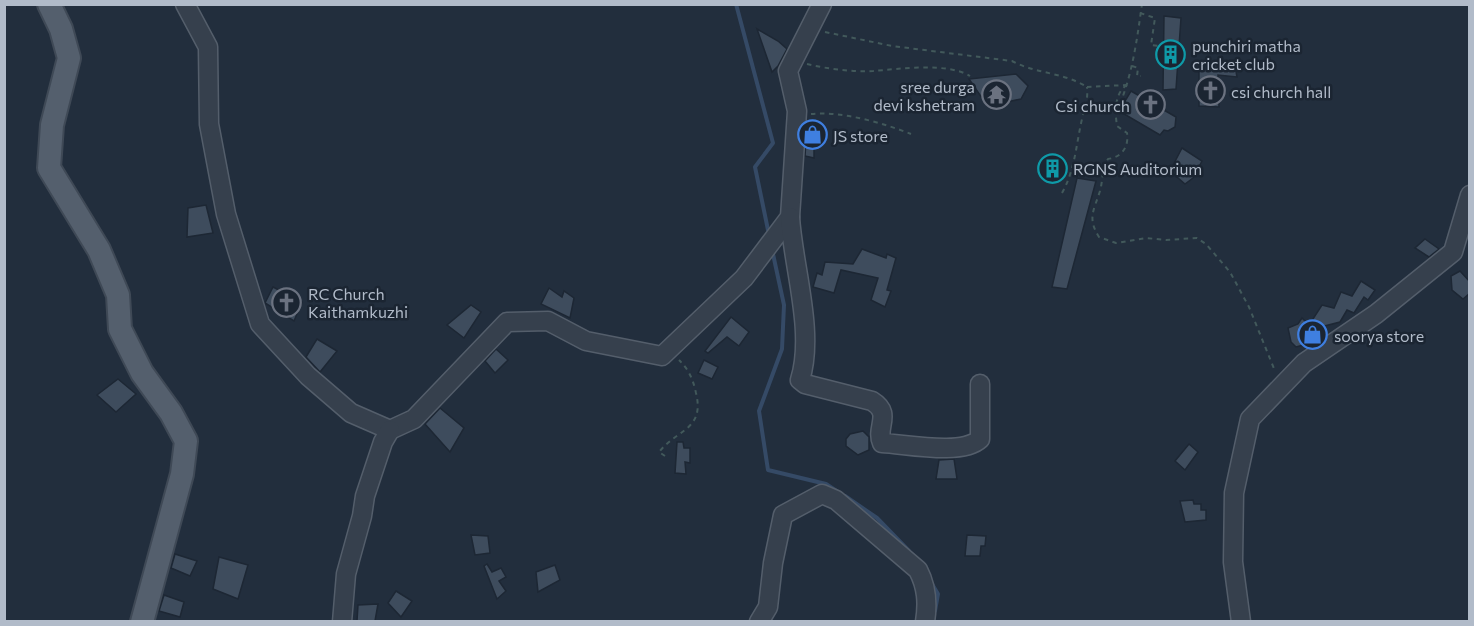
<svg xmlns="http://www.w3.org/2000/svg" width="1474" height="626" font-family="Commissioner,sans-serif">
<style>
.lines{fill:none;stroke-linecap:round;stroke-linejoin:round}
.stream{stroke:#354a66;stroke-width:4}
.building{fill:#3e4c5d;stroke:#1d2734;stroke-width:1.5}
.minor-casing{stroke:#545e6b;stroke-width:21}
.major-casing{stroke:#3f4956;stroke-width:26}
.path{stroke:#42595b;stroke-width:2;stroke-dasharray:4.5 4.5;stroke-linecap:butt}
.minor{stroke:#36404d;stroke-width:18}
.major{stroke:#545f6d;stroke-width:22}
.labels{text-anchor:middle;dominant-baseline:central;stroke-width:5;stroke-linejoin:round;paint-order:stroke}
.poi-label{font-size:16px;fill:#b1bbc9;stroke:#1b2532;text-anchor:start}
</style>
<rect width="100%" height="100%" fill="#222e3d"/>
<g class="lines">
<!-- stream -->
<g class="stream">
<polyline points="736,4 773,143 755,167 768,230"/>
<polyline points="773,254 784,305 782,349 759,411 768,470 826,484 838,492"/>
<polyline points="845,496 877,518 909,551"/>
<polyline points="932,584 938,594 935,611"/>
</g>
</g>
<!-- building -->
<g class="building">
<polygon points="1164,16 1181,18 1176,89 1163,90"/>
<polygon points="757,29 778,41 787,49 778,66 772,72"/>
<polygon points="1234,60 1237,77 1218,75 1219,107 1199,106 1199,63"/>
<polygon points="1016,74 1028,86 1021,99 1002,103 982,98 969,79"/>
<polygon points="1131,91 1176,117 1175,127 1168,131 1164,130 1160,135 1119,111"/>
<polygon points="821,123 823,145 814,147 814,158 805,156 807,125"/>
<polygon points="1182,148 1202,161 1193,178 1185,184 1170,171"/>
<polygon points="1044,156 1062,160 1059,177 1042,176"/>
<polygon points="1077,178 1096,181 1067,289 1052,287"/>
<polygon points="206,205 213,233 187,237 188,208"/>
<polygon points="1425,239 1439,249 1429,257 1415,248"/>
<polygon points="862,249 886,258 887,254 896,258 887,290 891,291 885,307 871,300 878,278 841,270 834,293 813,287 817,273 822,275 825,262 853,264"/>
<polygon points="1460,271 1470,282 1470,293 1463,299 1452,290 1451,276"/>
<polygon points="1361,281 1375,290 1368,300 1364,297 1354,313 1347,310 1340,322 1313,329 1321,337 1311,343 1296,347 1291,342 1288,328 1298,324 1302,318 1309,325 1322,305 1334,308 1341,292 1352,296"/>
<polygon points="273,287 302,302 294,321 265,303"/>
<polygon points="549,288 562,297 564,291 574,298 570,318 541,304"/>
<polygon points="471,305 481,312 464,338 447,325"/>
<polygon points="731,317 749,332 739,346 727,337 708,353 705,351"/>
<polygon points="317,339 337,351 320,372 306,357"/>
<polygon points="496,349 508,360 495,373 485,361"/>
<polygon points="704,360 718,367 712,379 698,373"/>
<polygon points="118,379 136,394 116,412 97,395"/>
<polygon points="440,408 464,428 450,452 425,424"/>
<polygon points="863,431 869,437 869,450 858,455 846,446 846,439 850,434"/>
<polygon points="677,442 683,442 684,448 690,448 690,463 685,462 686,474 675,473"/>
<polygon points="1189,444 1198,452 1185,470 1175,461"/>
<polygon points="954,459 957,479 936,479 939,460"/>
<polygon points="1193,500 1194,504 1201,504 1201,510 1206,510 1206,520 1185,522 1180,501"/>
<polygon points="471,535 488,536 490,553 475,555"/>
<polygon points="967,535 986,536 985,546 981,546 980,556 965,556"/>
<polygon points="175,554 197,561 190,576 171,568"/>
<polygon points="219,557 248,565 238,599 213,589"/>
<polygon points="487,564 492,572 501,568 506,577 499,581 506,591 497,599 484,566"/>
<polygon points="555,565 560,580 538,592 536,572"/>
<polygon points="396,591 412,601 401,617 388,603"/>
<polygon points="164,595 184,602 180,617 159,611"/>
<polygon points="378,604 375,621 357,621 358,605"/>
</g>
<g class="lines">
<defs>
<g id="minor">
<polyline points="185,4 208,47 209,124 226,214 260,324 308,376 351,413 390,430 414,419 507,322 548,321 586,341 662,356 744,278 790,217 797,111 788,71 822,4"/>
<path d="M790 217C793 267 815 332 800 380L805 384 872 401C893 414 875 427 882 443 906 444 962 456 980 439V384"/>
<polyline points="342,622 346,574 362,516 365,496 383,442 390,430"/>
<path d="M759 622 768 607 773 563 783 515 822 494 836 500 918 570C927 587 928 603 925 622"/>
<polyline points="1241,622 1233,562 1234,493 1250,419 1304,363 1376,314 1453,252 1470,195"/>
</g>
<polyline id="major" points="49,4 61,29 69,58 52,125 49,168 99,250 118,295 120,329 142,373 171,413 186,441 182,474 142,622"/>
</defs>
<!-- minor casing -->
<use href="#minor" class="minor-casing"/>
<!-- major casing -->
<use href="#major" class="major-casing"/>
<!-- path -->
<g class="path">
<polyline points="1140,13 1155,18 1151,45 1167,47"/>
<path d="M825 32 892 46 1012 61C1036 74 1063 72 1087 87"/>
<path d="M807 64C828 69 851 72 873 71 899 69 947 62 970 76"/>
<polyline points="1132,66 1138,68 1137,76 1141,76"/>
<path d="M1127 85C1114 93 1115 113 1117 126L1127 133C1129 147 1122 157 1108 159 1102 168 1103 180 1100 191 1094 210 1087 218 1099 237L1116 243 1146 238 1166 240 1197 238 1206 244 1230 272 1249 307 1275 371"/>
<polyline points="1087,87 1126,85"/>
<path d="M1120 104C1133 71 1137 39 1142 4"/>
<path d="M811 114C842 111 883 123 911 134"/>
<path d="M1062 193C1076 168 1076 142 1083 115 1086 104 1088 98 1087 87"/>
<path d="M665 456 659 452C677 429 705 430 696 393 693 379 689 370 679 360"/>
</g>
<!-- minor -->
<use href="#minor" class="minor"/>
<!-- major -->
<use href="#major" class="major"/>
</g>
<!-- icons -->
<defs>
<symbol id="building-ring" viewBox="-11 -11 22 22"><circle r="9.5" fill="#1b2532" stroke="#0f9aa8" stroke-width="1.5"/><path d="M-4-6H4V6H1V3H-1V6H-4ZM-2.5-4.3h1.7v1.8h-1.7ZM.8-4.3h1.7v1.8H.8ZM-2.5-1h1.7V.8h-1.7ZM.8-1h1.7V.8H.8Z" fill="#0f9aa8"/></symbol>
<symbol id="church-ring" viewBox="-11 -11 22 22"><circle r="9.5" fill="#1b2532" stroke="#6b7280" stroke-width="1.5"/><path d="M-1.2-6h2.4v3.5h3.3v2.4h-3.3V6h-2.4V-.1h-3.3v-2.4h3.3Z" fill="#6b7280"/></symbol>
<symbol id="temple-ring" viewBox="-11 -11 22 22"><circle r="9.5" fill="#1b2532" stroke="#6b7280" stroke-width="1.5"/><path d="M0-6L5-2H3V0L6.5 2.5H4V6H1.5V3h-3V6H-4V2.5H-6.5L-3 0V-2H-5Z" fill="#6b7280"/></symbol>
<symbol id="shop-ring" viewBox="-11 -11 22 22"><circle r="9.5" fill="#1b2532" stroke="#3f7fe0" stroke-width="1.5"/><path d="M-5-2.5h2.3a2.7 3.5 0 0 1 5.4 0H5L5.5 6h-11ZM-1.5-2.5h3a1.5 2.3 0 0 0-3 0Z" fill="#3f7fe0"/></symbol>
</defs>
<g fill-rule="evenodd">
<use href="#building-ring" x="1154" y="38" width="33" height="33"/>
<use href="#church-ring" x="1194" y="74" width="33" height="33"/>
<use href="#temple-ring" x="980" y="78" width="33" height="33"/>
<use href="#church-ring" x="1134" y="88" width="33" height="33"/>
<use href="#shop-ring" x="796" y="118" width="33" height="33"/>
<use href="#building-ring" x="1036" y="152" width="33" height="33"/>
<use href="#church-ring" x="270" y="286" width="33" height="33"/>
<use href="#shop-ring" x="1296" y="318" width="33" height="33"/>
</g>
<g class="labels">
<!-- poi labels -->
<g class="poi-label">
<text x="1192" y="45">punchiri matha<tspan x="1192" dy="18">cricket club</tspan></text>
<text x="975" y="86" text-anchor="end">sree durga<tspan x="975" dy="18">devi kshetram</tspan></text>
<text x="1231" y="91">csi church hall</text>
<text x="1130" y="105" text-anchor="end">Csi church</text>
<text x="833" y="135">JS store</text>
<text x="1073" y="168">RGNS Auditorium</text>
<text x="308" y="293">RC Church<tspan x="308" dy="18">Kaithamkuzhi</tspan></text>
<text x="1334" y="335">soorya store</text>
</g>
</g>
<!-- border -->
<rect width="1474" height="626" fill="none" stroke="#b1bbc9" stroke-width="12"/>
</svg>
